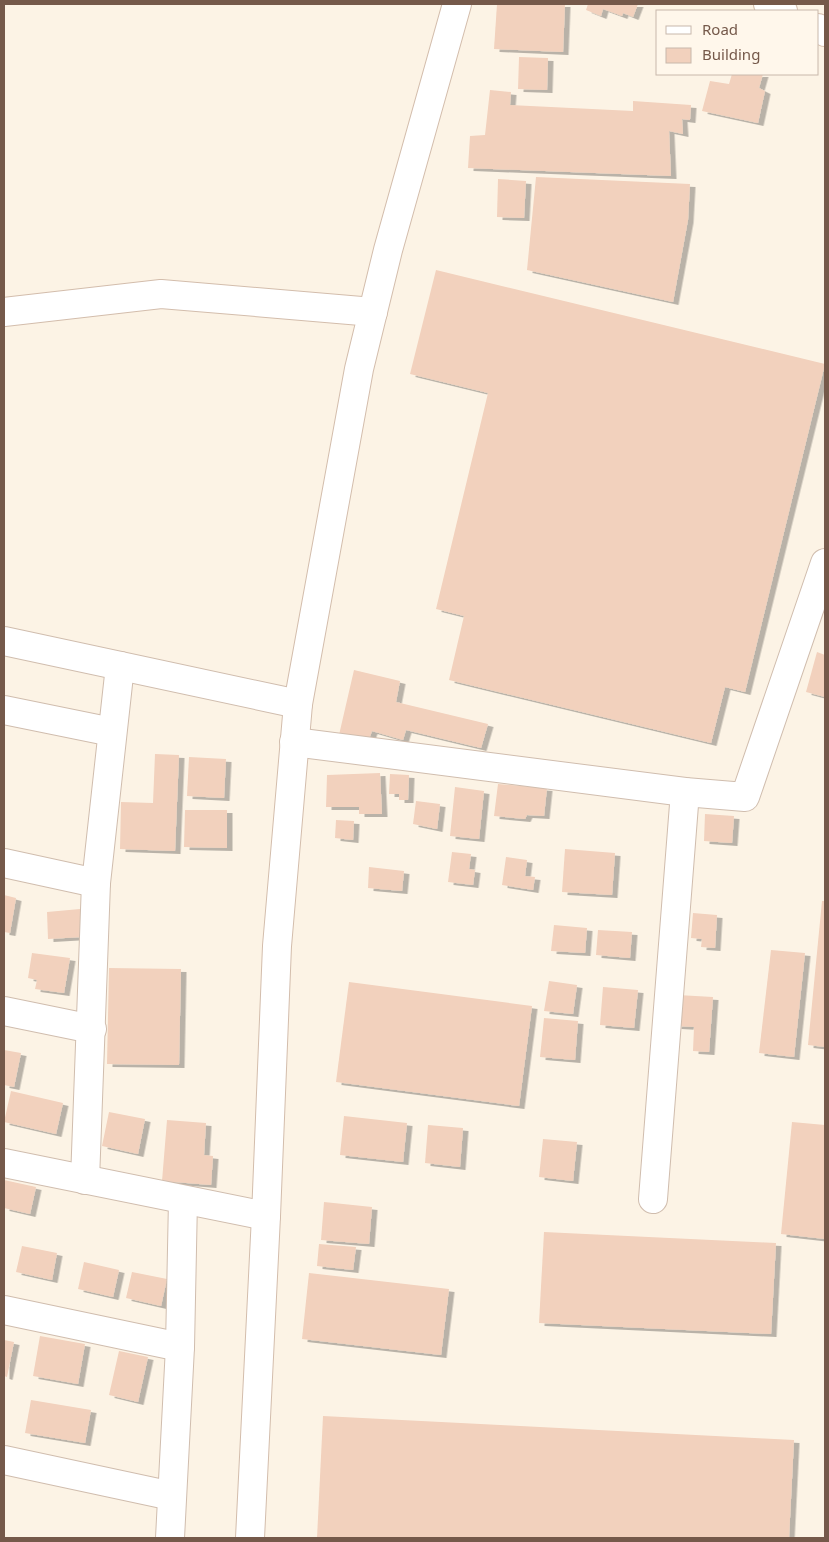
<svg xmlns="http://www.w3.org/2000/svg" width="829" height="1542" font-family="'Noto Sans',sans-serif">
<style>
.building{fill:#f2d1bd;filter:url(#shadow)}
.lines{fill:none;stroke-linecap:round;stroke-linejoin:round}
.street-casing{stroke:#d0bdae;stroke-width:30}
.secondary-casing{stroke:#d3bdac;stroke-width:30}
.street{stroke:#fff;stroke-width:28}
.secondary{stroke:#fff;stroke-width:28}
</style>
<defs>
<filter id="shadow"><feDropShadow dx="5.5" dy="3" stdDeviation="0" flood-color="#0004"/></filter>
</defs>
<rect width="100%" height="100%" fill="#fcf3e5"/>
<!-- building -->
<g class="building">
<polygon points="497,4 565,4 563,52 494,49"/>
<polygon points="588,4 638,4 633,17 623,13 622,16 603,9 601,16 586,10"/>
<polygon points="519,57 548,58 547,90 518,89"/>
<polygon points="732,74 763,74 759,88 765,91 758,123 702,111 710,81 729,84"/>
<polygon points="490,90 511,92 510,105 633,111 633,101 691,105 690,120 682,119 683,134 669,131 671,176 468,168 470,136 485,135"/>
<polygon points="536,177 690,184 688,220 673,302 527,270"/>
<polygon points="498,179 526,181 524,218 497,217"/>
<polygon points="436,270 825,364 745,692 725,687 711,743 449,680 464,616 436,609 488,393 410,374"/>
<polygon points="817,652 825,655 825,697 806,692"/>
<polygon points="354,670 400,681 396,702 488,724 481,748 406,730 403,740 372,731 368,742 339,735"/>
<polygon points="155,754 179,755 175,851 120,849 121,802 153,803"/>
<polygon points="189,757 226,759 224,798 187,796"/>
<polygon points="380,773 382,814 359,814 359,807 326,807 327,775"/>
<polygon points="390,774 409,775 408,800 399,800 399,794 389,794"/>
<polygon points="498,784 547,788 544,816 527,815 525,819 494,816"/>
<polygon points="455,787 484,791 479,839 450,836"/>
<polygon points="416,801 440,804 437,829 413,824"/>
<polygon points="185,810 227,810 227,848 184,847"/>
<polygon points="705,814 734,816 732,843 704,841"/>
<polygon points="336,820 354,821 353,840 335,838"/>
<polygon points="565,849 615,853 612,895 562,892"/>
<polygon points="452,852 471,854 469,869 475,870 473,885 448,882"/>
<polygon points="506,857 527,860 525,876 535,877 533,890 502,885"/>
<polygon points="369,867 404,871 402,891 368,888"/>
<polygon points="4,895 16,898 10,933 4,932"/>
<polygon points="822,901 825,901 825,1047 808,1045"/>
<polygon points="80,909 82,937 48,939 47,912"/>
<polygon points="693,913 717,915 715,948 701,947 702,939 691,938"/>
<polygon points="554,925 587,928 585,953 551,951"/>
<polygon points="598,930 632,932 630,958 596,955"/>
<polygon points="771,950 805,953 794,1057 759,1053"/>
<polygon points="32,953 70,958 64,993 35,989 37,980 28,978"/>
<polygon points="109,968 181,969 179,1065 107,1064"/>
<polygon points="549,981 577,985 573,1014 544,1011"/>
<polygon points="349,982 532,1006 519,1106 336,1082"/>
<polygon points="603,987 638,990 634,1028 600,1025"/>
<polygon points="678,995 713,997 709,1052 693,1051 694,1027 676,1026"/>
<polygon points="544,1018 578,1021 575,1060 540,1057"/>
<polygon points="4,1050 21,1053 14,1087 4,1085"/>
<polygon points="11,1091 63,1103 56,1134 4,1122"/>
<polygon points="109,1112 145,1119 138,1154 102,1146"/>
<polygon points="344,1116 407,1123 403,1162 340,1155"/>
<polygon points="167,1120 206,1123 204,1155 213,1156 211,1185 162,1181"/>
<polygon points="792,1122 825,1125 825,1239 781,1234"/>
<polygon points="428,1125 463,1128 460,1167 425,1163"/>
<polygon points="543,1139 577,1142 573,1181 539,1177"/>
<polygon points="4,1180 36,1187 30,1214 4,1208"/>
<polygon points="324,1202 372,1207 369,1244 321,1240"/>
<polygon points="544,1232 776,1243 771,1334 539,1323"/>
<polygon points="319,1244 356,1247 353,1270 317,1266"/>
<polygon points="22,1246 57,1253 52,1280 16,1272"/>
<polygon points="84,1262 119,1270 113,1297 78,1289"/>
<polygon points="132,1272 167,1279 161,1306 126,1298"/>
<polygon points="309,1273 449,1289 441,1355 302,1339"/>
<polygon points="40,1336 85,1344 78,1384 33,1376"/>
<polygon points="4,1340 14,1342 7,1377 4,1376"/>
<polygon points="119,1351 148,1357 138,1402 109,1395"/>
<polygon points="31,1400 91,1410 85,1443 25,1433"/>
<polygon points="323,1416 794,1440 789,1538 317,1538"/>
</g>
<g class="lines">
<defs>
<g id="street">
<polyline points="4,641 298,704"/>
<polyline points="4,710 112,732"/>
<polyline points="294,742 685,792 745,797 825,563"/>
<polyline points="4,863 96,883"/>
<polyline points="4,1011 92,1029"/>
<polyline points="4,1163 266,1216"/>
<polyline points="85,1180 96,883 120,666"/>
<polyline points="653,1199 685,792"/>
<polyline points="4,1310 180,1347"/>
<polyline points="4,1460 172,1496"/>
<polyline points="170,1538 180,1347 183,1200"/>
</g>
<g id="secondary">
<polyline points="768,4 783,11"/>
<polyline points="818,28 825,32"/>
<polyline points="4,312 161,294 373,312"/>
<polyline points="250,1538 266,1216 277,946 298,704 359,369 388,250 457,4"/>
</g>
</defs>
<!-- street casing -->
<use href="#street" class="street-casing"/>
<!-- secondary casing -->
<use href="#secondary" class="secondary-casing"/>
<!-- street -->
<use href="#street" class="street"/>
<!-- secondary -->
<use href="#secondary" class="secondary"/>
</g>
<!-- border -->
<rect width="829" height="1542" fill="none" stroke="#75594a" stroke-width="10"/>
<!-- legend -->
<rect x="656" y="10" width="162" height="65" fill="#fff7eb" stroke="#c8b8ab"/>
<rect x="666" y="26" width="25" height="8" fill="#ffffff" stroke="#c8b8ab"/>
<text x="702" y="35" font-size="15" fill="#75594a">Road</text>
<rect x="666" y="48" width="25" height="15" fill="#f2d1bd" stroke="#c8b8ab"/>
<text x="702" y="60" font-size="15" fill="#75594a">Building</text>
</svg>
